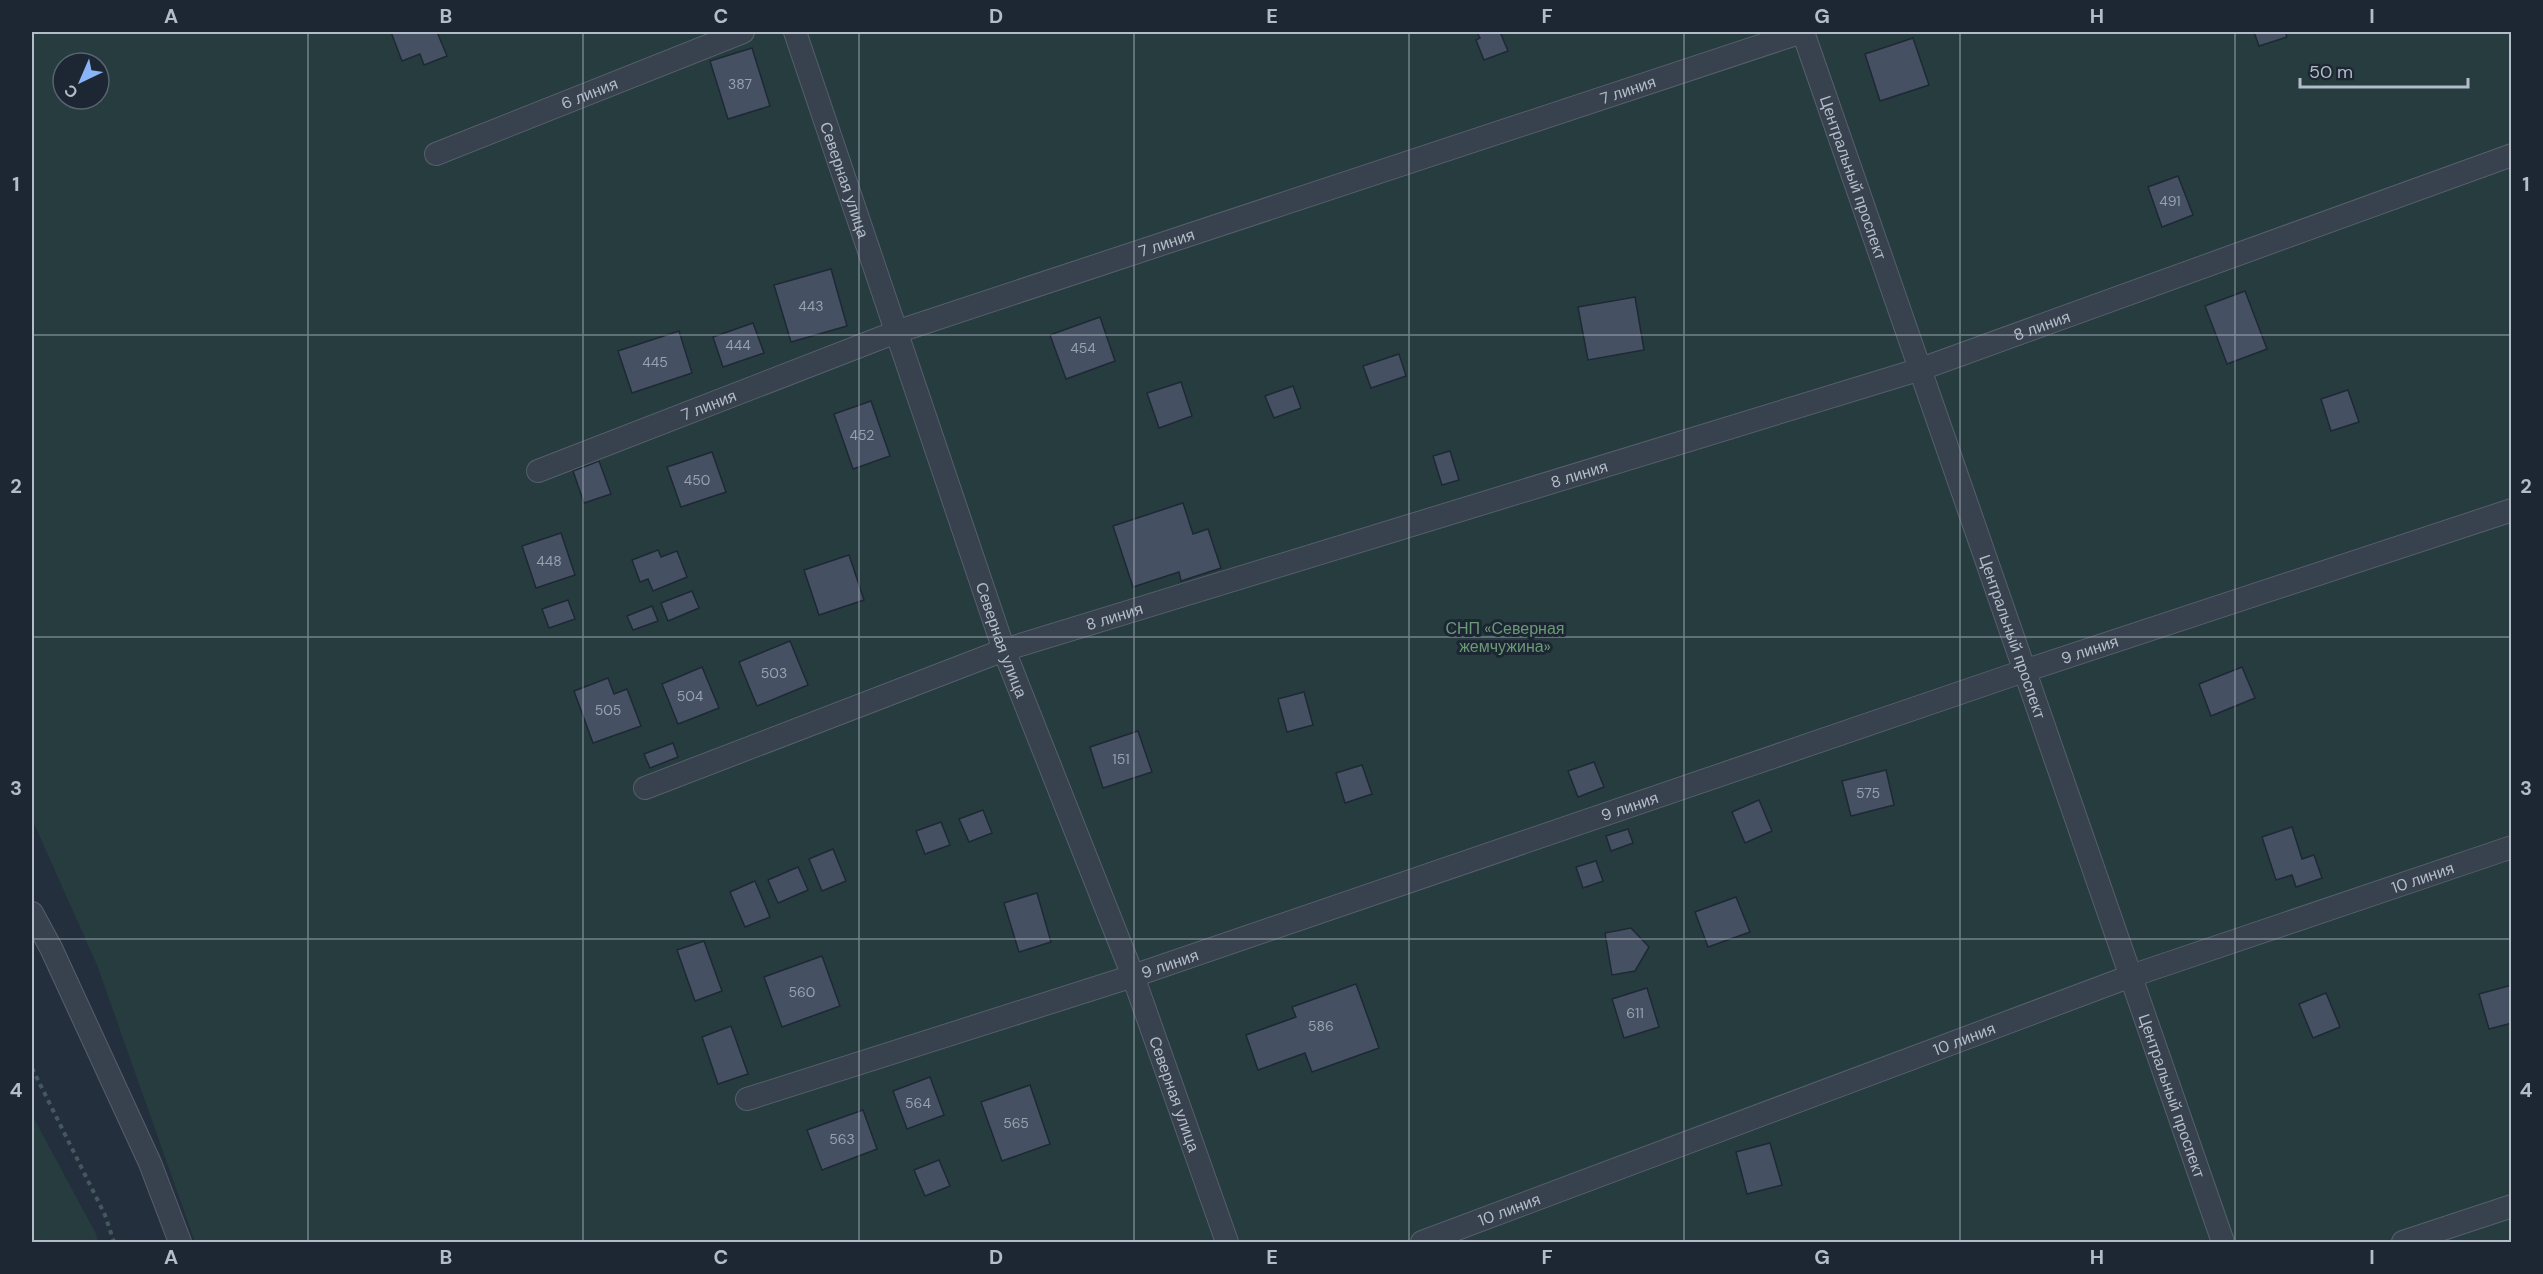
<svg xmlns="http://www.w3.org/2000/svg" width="2543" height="1274" font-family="'DM Sans',sans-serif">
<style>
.green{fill:#263c3f;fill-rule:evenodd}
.building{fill:#455162;stroke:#1f2835;stroke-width:1.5}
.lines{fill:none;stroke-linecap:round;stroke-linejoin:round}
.minor-casing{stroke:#565f6c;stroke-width:24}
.path{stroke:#44595c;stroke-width:4;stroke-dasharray:4.5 4.5;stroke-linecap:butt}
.minor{stroke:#38414e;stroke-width:22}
.grid{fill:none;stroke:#b4bcc9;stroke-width:1.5;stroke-opacity:0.55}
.labels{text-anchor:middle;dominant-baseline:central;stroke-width:6;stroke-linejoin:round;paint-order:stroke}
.number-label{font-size:14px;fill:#98a1af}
.street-label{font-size:16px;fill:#b4bcc9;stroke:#1d2633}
.park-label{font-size:16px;fill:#6b9a76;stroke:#1d2633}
.neatline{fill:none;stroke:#b4bcc9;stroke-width:2}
.grid-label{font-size:20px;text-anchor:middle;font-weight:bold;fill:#b4bcc9}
</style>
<rect width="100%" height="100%" fill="#242f3e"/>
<!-- green -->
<g class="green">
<path d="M32 32H2511V1242H195L97 965 32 819ZM63 63H99V99H63Z"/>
<polygon points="32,1115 96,1234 98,1242 32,1242"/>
</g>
<!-- building -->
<g class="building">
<polygon points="391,32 437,32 447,56 424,65 420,54 402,61"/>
<polygon points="1477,32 1500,32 1508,51 1484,60 1476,40 1480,38"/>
<polygon points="2254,32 2285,32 2287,37 2259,46"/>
<polygon points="1913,38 1929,85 1880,101 1865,54"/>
<polygon points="752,48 770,106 728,119 710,61"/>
<polygon points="2178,176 2193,215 2162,227 2148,187"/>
<polygon points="831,269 847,326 791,342 774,285"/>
<polygon points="2245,291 2267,349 2227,364 2205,306"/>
<polygon points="1635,297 1644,350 1588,360 1578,307"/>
<polygon points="1100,317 1115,361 1066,379 1050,335"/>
<polygon points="753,323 764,353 723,367 713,337"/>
<polygon points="679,331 692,373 632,393 618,351"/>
<polygon points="1399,354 1406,376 1371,388 1363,366"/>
<polygon points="1181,382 1192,416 1159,428 1147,393"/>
<polygon points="1293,386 1301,408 1274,418 1265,396"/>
<polygon points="2348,390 2359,422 2331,431 2321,399"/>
<polygon points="871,401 890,456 853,469 834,414"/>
<polygon points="1450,451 1459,480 1442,485 1433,456"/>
<polygon points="712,452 726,492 681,507 667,467"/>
<polygon points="599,461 611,494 584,503 573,471"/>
<polygon points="1183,503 1193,534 1208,529 1221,568 1181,581 1179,572 1133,587 1113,526"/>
<polygon points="561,533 575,575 536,588 522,546"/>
<polygon points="658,550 661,557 677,551 687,577 653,591 648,579 640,582 632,560"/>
<polygon points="849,555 864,600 819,615 804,570"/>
<polygon points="692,591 699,608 668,621 661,603"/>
<polygon points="568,600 575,619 549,628 542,609"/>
<polygon points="652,606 658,621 633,630 627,616"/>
<polygon points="790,641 808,685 757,706 739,662"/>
<polygon points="702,667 719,708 678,724 662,684"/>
<polygon points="2242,667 2255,698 2211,716 2199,684"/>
<polygon points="608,678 614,694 627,689 641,726 593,743 574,691"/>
<polygon points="1304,692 1313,725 1287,732 1278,699"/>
<polygon points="1138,731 1152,772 1103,788 1090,747"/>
<polygon points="673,743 678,757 650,768 644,754"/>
<polygon points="1594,762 1604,787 1578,797 1568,771"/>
<polygon points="1362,765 1372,794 1345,803 1336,773"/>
<polygon points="1886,770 1894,805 1851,816 1842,781"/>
<polygon points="1759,800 1772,831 1745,843 1732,812"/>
<polygon points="983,810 992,833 969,842 959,819"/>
<polygon points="941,822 950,845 925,854 916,831"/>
<polygon points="2292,827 2302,859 2314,855 2322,878 2296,887 2292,875 2276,880 2262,837"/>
<polygon points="1628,829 1633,843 1611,851 1606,836"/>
<polygon points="833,849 846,881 822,891 809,859"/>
<polygon points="1596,861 1603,881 1583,888 1576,867"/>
<polygon points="798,867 808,890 778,903 768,880"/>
<polygon points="755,881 770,917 745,927 730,892"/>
<polygon points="1037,893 1051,942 1019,952 1004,903"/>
<polygon points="1736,897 1750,932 1708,947 1695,912"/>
<polygon points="1631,928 1649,947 1635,971 1612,975 1605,933"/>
<polygon points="704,941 722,991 695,1001 677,950"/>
<polygon points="822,956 840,1006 782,1027 764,977"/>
<polygon points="1356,984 1379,1048 1312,1072 1305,1053 1258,1070 1246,1035 1296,1017 1292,1007"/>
<polygon points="2512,985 2512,1023 2489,1029 2479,994"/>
<polygon points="1647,988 1659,1027 1624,1038 1612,999"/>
<polygon points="2326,993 2340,1027 2313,1038 2299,1004"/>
<polygon points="731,1026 748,1074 718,1084 702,1037"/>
<polygon points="930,1077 944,1115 907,1129 893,1091"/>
<polygon points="1030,1085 1050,1144 1002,1161 981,1102"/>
<polygon points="863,1110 877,1149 822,1170 807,1130"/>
<polygon points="1770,1143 1782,1185 1747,1194 1736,1152"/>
<polygon points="939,1160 950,1186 925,1196 914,1170"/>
</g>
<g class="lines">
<defs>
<g id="minor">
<path id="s1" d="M795 32 1004 650 1133 976 1227 1242"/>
<path id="s2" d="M1803 32 2223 1242"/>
<path id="s3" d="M436 154 743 32"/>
<path id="s4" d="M538 471 896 332 1802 32"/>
<path id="s5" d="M645 788 1004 650 1921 369 2512 155"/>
<polyline points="32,913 51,948 150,1163 180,1242"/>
<path id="s6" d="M747 1099 1133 976 2024 671 2512 510"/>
<path id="s7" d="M1422 1242 2131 976 2512 847"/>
<polyline points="2403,1242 2512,1206"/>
</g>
</defs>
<!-- minor casing -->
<use href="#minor" class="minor-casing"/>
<!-- path -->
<polyline class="path" points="32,1068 105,1215 114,1242"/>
<!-- minor -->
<use href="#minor" class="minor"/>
</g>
<!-- grid -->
<path class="grid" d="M308 32V1242M583 32V1242M859 32V1242M1134 32V1242M1409 32V1242M1684 32V1242M1960 32V1242M2235 32V1242M32 335H2512M32 637H2512M32 939H2512"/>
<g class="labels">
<!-- number labels -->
<g class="number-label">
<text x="740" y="84">387</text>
<text x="2170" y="201">491</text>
<text x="811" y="306">443</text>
<text x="738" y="345">444</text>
<text x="1083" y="348">454</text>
<text x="655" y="362">445</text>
<text x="862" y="435">452</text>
<text x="697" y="480">450</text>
<text x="549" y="561">448</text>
<text x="774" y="673">503</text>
<text x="690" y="696">504</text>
<text x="608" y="710">505</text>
<text x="1121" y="759">151</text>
<text x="1868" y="793">575</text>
<text x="802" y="992">560</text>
<text x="1635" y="1013">611</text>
<text x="1321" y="1026">586</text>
<text x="918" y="1103">564</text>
<text x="1016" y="1123">565</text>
<text x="842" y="1139">563</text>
</g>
<!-- street labels -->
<g class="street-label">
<text stroke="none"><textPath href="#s4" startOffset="1155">7 линия</textPath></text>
<text stroke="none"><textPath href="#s3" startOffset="165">6 линия</textPath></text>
<text stroke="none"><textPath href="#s2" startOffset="154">Центральный проспект</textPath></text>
<text stroke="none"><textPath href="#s1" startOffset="156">Северная улица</textPath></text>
<text stroke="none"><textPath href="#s4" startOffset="669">7 линия</textPath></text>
<text stroke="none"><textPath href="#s5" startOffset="1472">8 линия</textPath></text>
<text stroke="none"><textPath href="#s4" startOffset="183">7 линия</textPath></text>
<text stroke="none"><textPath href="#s5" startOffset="986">8 линия</textPath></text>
<text stroke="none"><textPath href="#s5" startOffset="500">8 линия</textPath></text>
<text stroke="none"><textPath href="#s2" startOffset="640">Центральный проспект</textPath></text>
<text stroke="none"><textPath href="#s1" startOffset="642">Северная улица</textPath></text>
<text stroke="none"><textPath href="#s6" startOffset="1416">9 линия</textPath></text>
<text stroke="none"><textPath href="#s6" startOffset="930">9 линия</textPath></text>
<text stroke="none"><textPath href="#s7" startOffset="1065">10 линия</textPath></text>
<text stroke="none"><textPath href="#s6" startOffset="444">9 линия</textPath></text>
<text stroke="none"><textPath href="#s7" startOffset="579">10 линия</textPath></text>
<text stroke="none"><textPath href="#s1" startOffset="1128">Северная улица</textPath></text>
<text stroke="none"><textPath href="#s2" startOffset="1126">Центральный проспект</textPath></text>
<text stroke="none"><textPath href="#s7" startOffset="93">10 линия</textPath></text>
</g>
<!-- park labels -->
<g class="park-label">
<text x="1505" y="628">СНП «Северная<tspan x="1505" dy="18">жемчужина»</tspan></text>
</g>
</g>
<!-- border -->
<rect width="2543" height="1274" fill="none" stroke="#1d2633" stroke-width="66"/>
<!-- north arrow -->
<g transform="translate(81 81) rotate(224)"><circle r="28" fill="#1d2633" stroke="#59626f" stroke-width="1.5"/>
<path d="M0-4.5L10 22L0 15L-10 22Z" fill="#8ab4f8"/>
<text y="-9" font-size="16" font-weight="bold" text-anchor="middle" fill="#b4bcc9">С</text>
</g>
<!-- scale -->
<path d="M2300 78v9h168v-9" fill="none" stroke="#b4bcc9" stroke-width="3"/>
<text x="2309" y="78" font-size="18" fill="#b4bcc9" stroke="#1d2633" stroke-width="4.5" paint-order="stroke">50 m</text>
<rect x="33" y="33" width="2477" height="1208" class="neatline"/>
<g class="grid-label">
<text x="171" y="23">A</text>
<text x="446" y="23">B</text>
<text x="721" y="23">C</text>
<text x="996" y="23">D</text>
<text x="1272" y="23">E</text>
<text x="1547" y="23">F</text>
<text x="1822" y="23">G</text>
<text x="2097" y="23">H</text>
<text x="2372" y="23">I</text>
<text x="16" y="191">1</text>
<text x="2526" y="191">1</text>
<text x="16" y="493">2</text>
<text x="2526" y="493">2</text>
<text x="16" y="795">3</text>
<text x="2526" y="795">3</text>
<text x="16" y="1097">4</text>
<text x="2526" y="1097">4</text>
<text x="171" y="1264">A</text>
<text x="446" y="1264">B</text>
<text x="721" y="1264">C</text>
<text x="996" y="1264">D</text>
<text x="1272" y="1264">E</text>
<text x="1547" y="1264">F</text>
<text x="1822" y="1264">G</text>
<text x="2097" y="1264">H</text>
<text x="2372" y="1264">I</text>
</g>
</svg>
